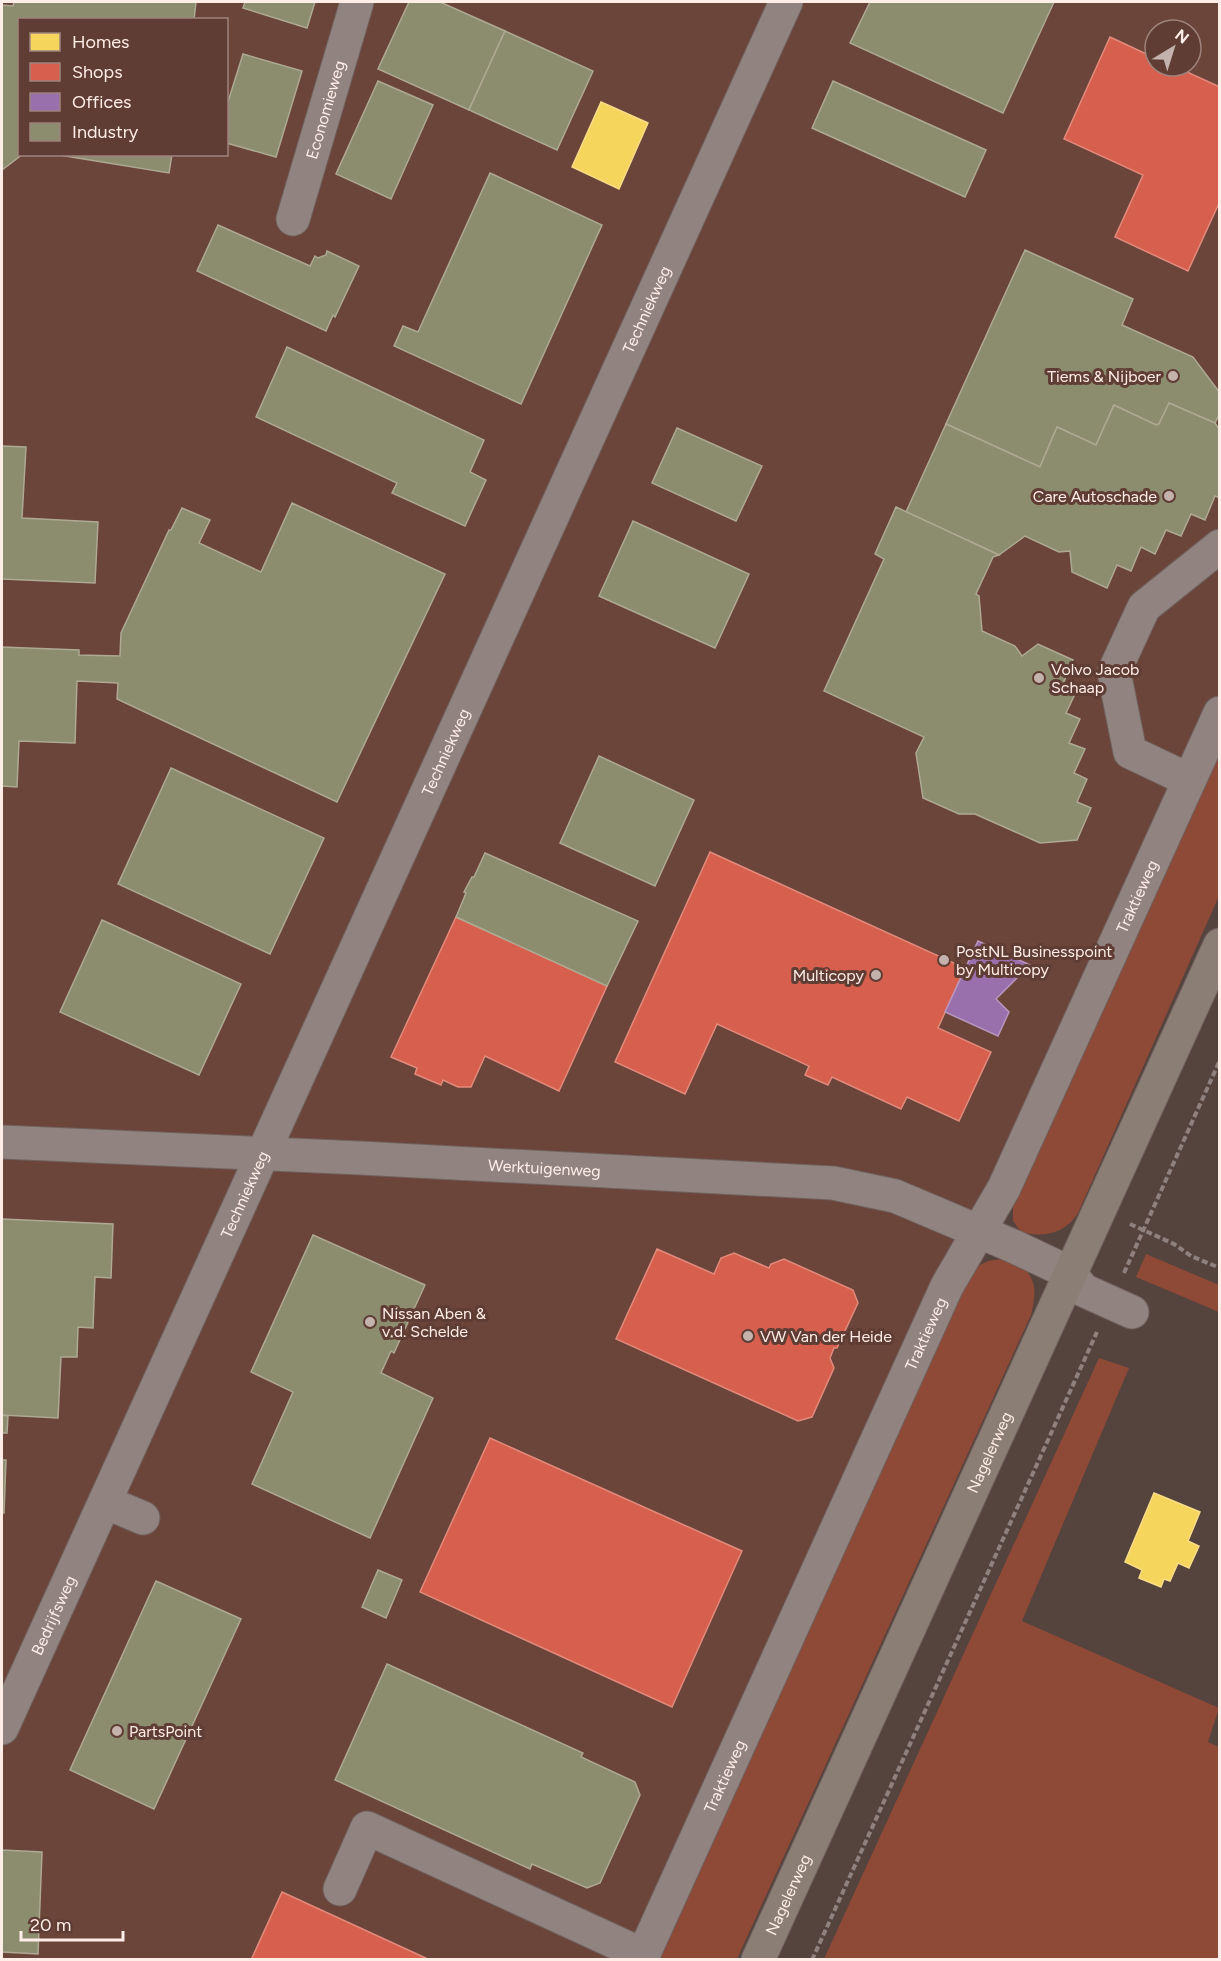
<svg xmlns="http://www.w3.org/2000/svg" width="1221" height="1961" font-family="Figtree,sans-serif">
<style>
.built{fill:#6b443a;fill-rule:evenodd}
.green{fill:#8e4937}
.homes{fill:#f6d55c;stroke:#f9dc86;stroke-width:1.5}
.shops{fill:#d6604d;stroke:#e28a7c;stroke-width:1.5}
.offices{fill:#9970ab;stroke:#b896bd;stroke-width:1.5}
.industry{fill:#8c8c6e;stroke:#aea993;stroke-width:1.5}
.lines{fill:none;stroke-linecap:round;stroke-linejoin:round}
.minor-casing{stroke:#70615e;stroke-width:35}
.major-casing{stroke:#70615e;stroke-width:35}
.path{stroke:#8e817e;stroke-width:4;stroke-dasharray:6 3;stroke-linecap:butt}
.minor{stroke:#91837f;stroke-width:33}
.major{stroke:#8b7e74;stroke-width:33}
.poi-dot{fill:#c4b2ac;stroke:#5f3d34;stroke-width:2}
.labels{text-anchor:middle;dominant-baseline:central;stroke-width:6;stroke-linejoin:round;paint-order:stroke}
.street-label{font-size:16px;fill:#ffede8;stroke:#5f3d34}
.poi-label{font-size:16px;fill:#ffede8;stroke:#5f3d34;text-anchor:start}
</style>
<rect width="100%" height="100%" fill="#55433e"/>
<!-- built -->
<path class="built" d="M2 2H1219V772L644 1959 2 1960ZM20 20H226V154H20ZM1155 30H1191V66H1155Z"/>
<!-- green -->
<g class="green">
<path d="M1219 750V896L1078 1213C1065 1234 1043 1238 1021 1232L1013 1221V1203Z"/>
<polygon points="1146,1254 1219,1285 1219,1312 1136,1277"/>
<path d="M1005 1259C1036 1270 1038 1286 1031 1315L737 1959 658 1960 969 1274C982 1262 987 1260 1005 1259Z"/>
<polygon points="1099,1358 1129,1368 1022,1621 1219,1708 1208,1742 1219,1747 1219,1959 824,1959"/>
</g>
<!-- homes -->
<g class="homes">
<polygon points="601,102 648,123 619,189 572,167"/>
<polygon points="1154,1493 1200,1512 1188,1541 1199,1546 1189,1568 1178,1563 1170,1581 1164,1579 1161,1587 1139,1578 1142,1570 1125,1562"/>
</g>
<!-- shops -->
<g class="shops">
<polygon points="1110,37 1155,58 1155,66 1174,66 1220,87 1220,201 1188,271 1115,237 1143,175 1064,139"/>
<polygon points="710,852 965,968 938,1028 991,1052 959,1121 907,1097 901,1109 832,1077 828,1085 805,1075 809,1066 717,1024 685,1094 615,1062"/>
<polygon points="456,917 607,986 559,1091 485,1056 471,1087 458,1087 443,1080 441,1085 415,1074 417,1068 391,1057"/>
<polygon points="657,1249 714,1274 721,1258 734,1253 769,1268 771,1264 784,1259 853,1290 858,1303 837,1348 834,1348 830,1358 834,1368 812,1417 798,1421 616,1339"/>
<polygon points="490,1438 742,1551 672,1707 420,1592"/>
<polygon points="282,1892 430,1960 251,1960"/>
</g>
<!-- offices -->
<polygon class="offices" points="978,941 1030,965 996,999 1009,1012 998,1036 945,1012"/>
<!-- industry -->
<g class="industry">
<polygon points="14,2 196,2 194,20 20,20 20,154 23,154 2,170 2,5 13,6"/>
<polygon points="245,2 315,2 307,28 243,8"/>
<polygon points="409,2 440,2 505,31 469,110 378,69"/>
<polygon points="870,2 1054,2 1003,113 850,43"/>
<polygon points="505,31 593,71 557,150 469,110"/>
<polygon points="243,54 302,71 276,157 226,143 226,108"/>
<polygon points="378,81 433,105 391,199 336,174"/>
<polygon points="833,81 986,150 965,197 812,128"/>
<polygon points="53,154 172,154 169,173"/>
<polygon points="490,173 602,225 521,404 394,346 403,326 418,332"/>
<polygon points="218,225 310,266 315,256 318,258 326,255 327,251 359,266 335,317 333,315 326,331 197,271"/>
<polygon points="1025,250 1133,299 1122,325 1193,357 1220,393 1220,413 1215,423 1169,403 1159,424 1156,425 1114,405 1096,445 1057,427 1040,467 946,424"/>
<polygon points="287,347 484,440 470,472 486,480 465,526 392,493 397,483 256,417"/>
<polygon points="1169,403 1215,423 1220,430 1220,498 1215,496 1205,520 1191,514 1181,536 1166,530 1155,554 1141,547 1131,571 1117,565 1107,588 1072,572 1070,551 1059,552 1025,536 999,555 906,512 946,424 1040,467 1057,427 1096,445 1114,405 1156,425 1159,424"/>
<polygon points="677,428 762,466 736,521 652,483"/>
<polygon points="2,446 26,447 22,518 98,522 95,583 2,579"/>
<polygon points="292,503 445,574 337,802 117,699 118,683 77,681 75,743 19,741 17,787 2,786 2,647 79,650 79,655 120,656 121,633 169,530 171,530 182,508 210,520 199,543 261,572"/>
<polygon points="896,507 999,555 993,557 976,594 979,596 982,631 1015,646 1022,656 1038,644 1073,660 1063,684 1077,690 1066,713 1080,719 1069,743 1085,749 1074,773 1087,779 1077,802 1091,808 1077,840 1040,843 975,814 959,814 923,798 916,753 924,737 824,691 884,559 875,554"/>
<polygon points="633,521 749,574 715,648 599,596"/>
<polygon points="599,756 694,800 655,886 560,843"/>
<polygon points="171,768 324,838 270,954 118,884"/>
<polygon points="485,853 638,921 607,986 456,917 466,893 464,892 472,877 474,877"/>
<polygon points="102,920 241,984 199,1075 60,1012"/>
<polygon points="2,1219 113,1224 111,1278 95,1277 93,1328 78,1327 77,1357 61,1357 58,1418 2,1415"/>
<polygon points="313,1235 425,1285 394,1353 391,1351 381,1373 433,1398 370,1538 252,1484 293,1392 251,1372"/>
<polygon points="2,1415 8,1416 7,1433 2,1433"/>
<polygon points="2,1460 6,1460 4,1513 2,1513"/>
<polygon points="378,1570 402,1580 386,1618 362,1607"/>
<polygon points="156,1581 241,1619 154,1809 70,1770"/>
<polygon points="387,1664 583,1753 581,1757 635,1782 640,1795 600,1883 587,1888 532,1864 530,1869 335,1780"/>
<polygon points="2,1850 42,1852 38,1954 2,1952"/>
</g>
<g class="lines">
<defs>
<g id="minor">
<path id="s1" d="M293 219 357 2"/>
<polyline points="1189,780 1130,752 1114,672 1144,607 1220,546"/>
<path id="s2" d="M2 1142 360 1158 833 1183 895 1196 1013 1246 1070 1273 1083 1290 1132 1312"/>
<polyline points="105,1502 143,1518"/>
<path id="s3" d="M2 1728 786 2"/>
<polyline points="340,1889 367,1828 643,1955"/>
<path id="s4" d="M641 1960 947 1286 1004 1188 1220 713"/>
</g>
<g id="major">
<path id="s5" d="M758 1960 1220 945"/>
</g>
</defs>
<!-- minor casing -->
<use href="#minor" class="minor-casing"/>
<!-- major casing -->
<use href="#major" class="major-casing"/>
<!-- path -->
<g class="path">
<polyline points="1130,1224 1174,1244 1191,1256 1220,1268"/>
<polyline points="1124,1273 1220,1060"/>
<polyline points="812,1960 1097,1332"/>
</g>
<!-- minor -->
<use href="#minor" class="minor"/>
<!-- major -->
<use href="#major" class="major"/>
</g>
<!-- markers -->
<g class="poi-dot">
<circle cx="1173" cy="376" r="6"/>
<circle cx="1169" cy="496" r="6"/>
<circle cx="1039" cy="678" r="6"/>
<circle cx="944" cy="960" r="6"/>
<circle cx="876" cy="975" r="6"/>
<circle cx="370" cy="1322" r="6"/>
<circle cx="748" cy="1336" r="6"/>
<circle cx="117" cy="1731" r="6"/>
</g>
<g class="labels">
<!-- street labels -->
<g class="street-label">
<text stroke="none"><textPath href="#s1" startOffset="114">Economieweg</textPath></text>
<text stroke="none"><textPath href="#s3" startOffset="1558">Techniekweg</textPath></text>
<text stroke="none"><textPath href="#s3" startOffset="1072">Techniekweg</textPath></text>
<text stroke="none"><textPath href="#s4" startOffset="1174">Traktieweg</textPath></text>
<text stroke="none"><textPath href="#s2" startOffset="543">Werktuigenweg</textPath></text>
<text stroke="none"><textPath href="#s3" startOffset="586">Techniekweg</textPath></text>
<text stroke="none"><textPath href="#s4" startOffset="688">Traktieweg</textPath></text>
<text stroke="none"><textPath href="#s5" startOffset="558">Nagelerweg</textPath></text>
<text stroke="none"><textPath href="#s3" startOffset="124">Bedrijfsweg</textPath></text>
<text stroke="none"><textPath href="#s4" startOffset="202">Traktieweg</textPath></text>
<text stroke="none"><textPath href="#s5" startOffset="72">Nagelerweg</textPath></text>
</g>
<!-- poi labels -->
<g class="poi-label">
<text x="1161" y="376" text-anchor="end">Tiems &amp; Nijboer</text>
<text x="1157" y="496" text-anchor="end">Care Autoschade</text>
<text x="1051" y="669">Volvo Jacob<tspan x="1051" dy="18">Schaap</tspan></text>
<text x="956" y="951">PostNL Businesspoint<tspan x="956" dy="18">by Multicopy</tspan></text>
<text x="864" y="975" text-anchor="end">Multicopy</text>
<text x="382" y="1313">Nissan Aben &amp;<tspan x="382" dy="18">v.d. Schelde</tspan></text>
<text x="760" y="1336">VW Van der Heide</text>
<text x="129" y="1731">PartsPoint</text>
</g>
</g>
<!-- border -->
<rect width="1221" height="1961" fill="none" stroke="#ffede8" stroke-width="6"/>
<!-- legend -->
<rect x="18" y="18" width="210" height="138" fill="#5f3d34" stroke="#9f837c" stroke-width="1.5"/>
<rect x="30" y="33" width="30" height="18" fill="#f6d55c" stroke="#9f837c" stroke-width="1.5"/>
<text x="72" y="48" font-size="18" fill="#ffede8">Homes</text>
<rect x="30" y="63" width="30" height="18" fill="#d6604d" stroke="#9f837c" stroke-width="1.5"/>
<text x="72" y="78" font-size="18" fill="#ffede8">Shops</text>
<rect x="30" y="93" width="30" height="18" fill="#9970ab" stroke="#9f837c" stroke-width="1.5"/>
<text x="72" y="108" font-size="18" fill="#ffede8">Offices</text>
<rect x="30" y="123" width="30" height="18" fill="#8c8c6e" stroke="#9f837c" stroke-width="1.5"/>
<text x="72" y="138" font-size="18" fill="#ffede8">Industry</text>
<!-- north arrow -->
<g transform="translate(1173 48) rotate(38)"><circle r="28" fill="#5f3d34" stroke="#9f837c" stroke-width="1.5"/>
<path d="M0-4.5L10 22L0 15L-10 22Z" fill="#c4b2ac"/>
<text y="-9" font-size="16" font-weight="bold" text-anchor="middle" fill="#ffede8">N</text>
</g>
<!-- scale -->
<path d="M21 1931v9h102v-9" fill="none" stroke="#ffede8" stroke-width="3"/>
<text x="30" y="1931" font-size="18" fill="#ffede8" stroke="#5f3d34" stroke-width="4.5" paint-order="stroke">20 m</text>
</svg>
